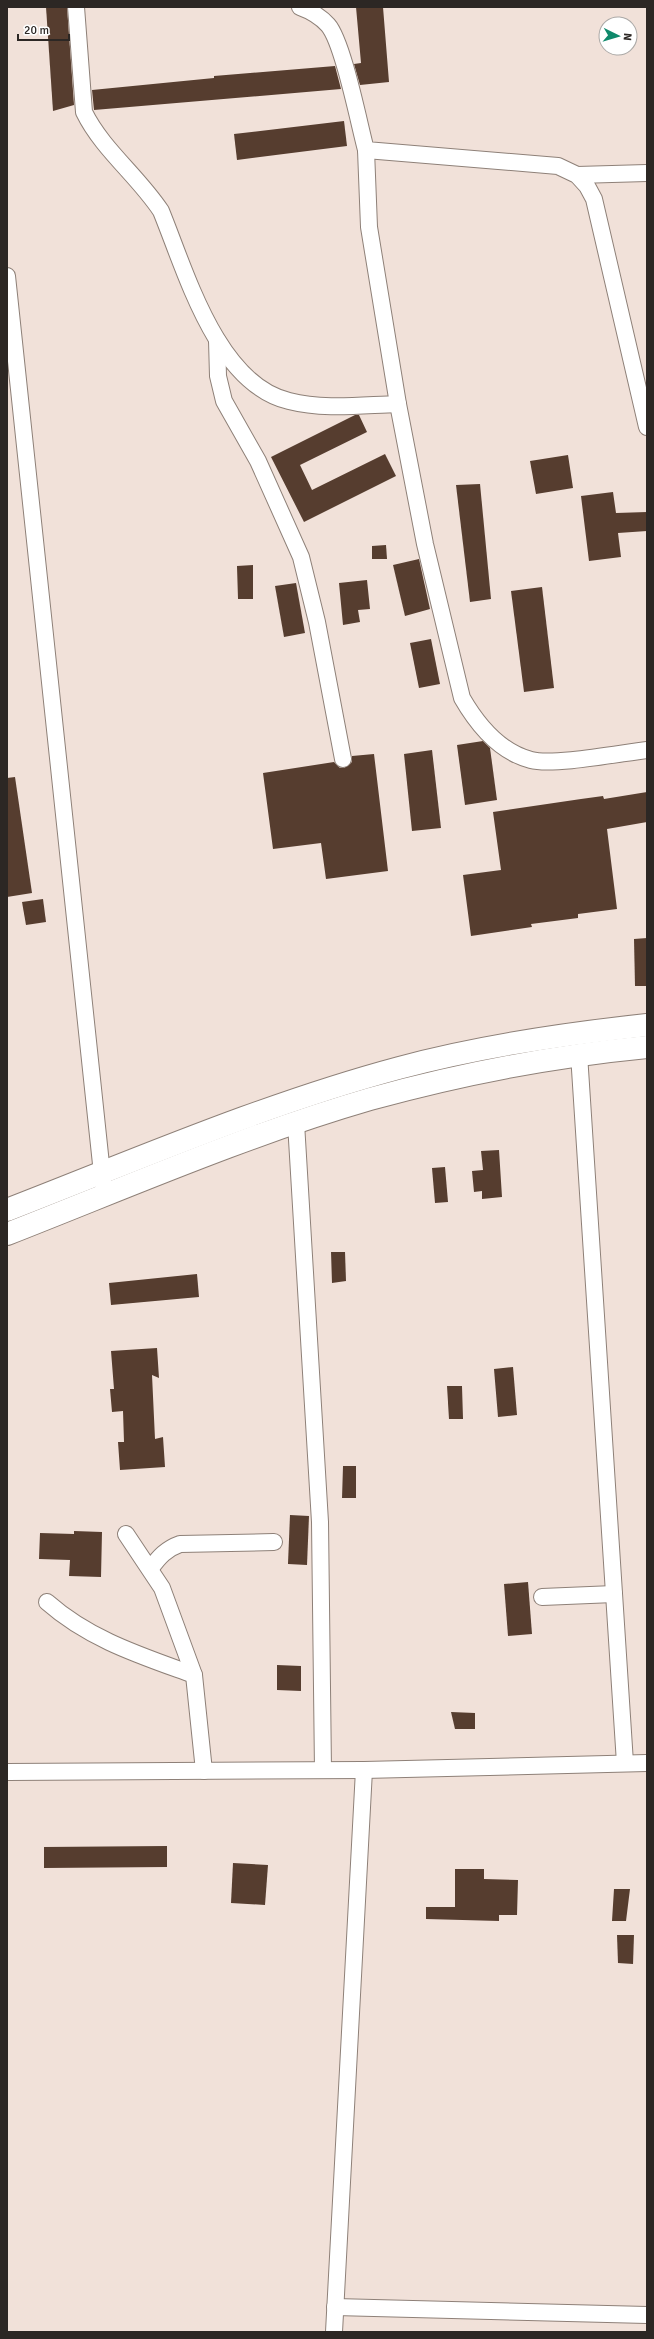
<svg xmlns="http://www.w3.org/2000/svg" width="654" height="2339" font-family="Signika,sans-serif">
<style>
.building{fill:#563d2f}
.lines{fill:none;stroke-linecap:round;stroke-linejoin:round}
.minor-casing{stroke:#8e8078;stroke-width:18}
.secondary-casing{stroke:#8e8078;stroke-width:24}
.minor{stroke:#fff;stroke-width:16}
.secondary{stroke:#fff;stroke-width:22}
</style>
<rect width="100%" height="100%" fill="#f1e1d9"/>
<!-- building -->
<g class="building">
<polygon points="46,7 67,7 74,105 53,111"/>
<polygon points="356,7 383,7 389,82 360,85 354,64 361,63"/>
<polygon points="335,66 341,89 94,110 92,90 214,78 214,76"/>
<polygon points="344,121 347,146 237,160 234,134"/>
<polygon points="355,415 359,415 367,432 300,465 312,490 385,454 396,476 304,522 271,457"/>
<polygon points="568,455 573,488 536,494 530,461"/>
<polygon points="480,484 491,599 470,602 456,485"/>
<polygon points="613,492 616,513 647,512 647,531 618,533 621,557 589,561 581,496"/>
<polygon points="386,545 387,559 372,559 372,546"/>
<polygon points="419,559 430,609 405,616 393,565"/>
<polygon points="253,565 253,599 238,599 237,566"/>
<polygon points="367,580 370,609 358,610 360,622 343,625 339,583"/>
<polygon points="296,583 305,633 284,637 275,586"/>
<polygon points="542,587 554,688 524,692 511,591"/>
<polygon points="431,639 440,684 419,688 410,643"/>
<polygon points="483,741 490,748 497,800 465,805 457,745"/>
<polygon points="432,750 441,828 412,831 404,754"/>
<polygon points="374,754 388,871 326,879 321,843 273,849 263,773 334,762 340,768 344,768 352,762 352,756"/>
<polygon points="15,777 32,893 7,897 7,778"/>
<polygon points="647,792 647,822 607,829 617,909 578,914 578,918 531,924 532,927 471,936 463,875 501,870 493,812 581,799 603,796 604,799"/>
<polygon points="43,899 46,922 26,925 22,902"/>
<polygon points="647,938 647,986 635,986 634,939"/>
<polygon points="499,1150 502,1197 482,1199 482,1191 474,1192 472,1171 483,1170 481,1151"/>
<polygon points="445,1167 448,1202 435,1203 432,1168"/>
<polygon points="331,1252 345,1252 346,1281 332,1283"/>
<polygon points="197,1274 199,1297 111,1305 109,1283"/>
<polygon points="157,1348 159,1378 152,1375 155,1439 163,1437 165,1467 120,1470 118,1442 124,1442 123,1411 112,1412 110,1389 114,1389 111,1351"/>
<polygon points="513,1367 517,1415 498,1417 494,1369"/>
<polygon points="447,1386 462,1386 463,1419 449,1419"/>
<polygon points="343,1466 356,1466 356,1498 342,1498"/>
<polygon points="290,1515 309,1516 307,1565 288,1564"/>
<polygon points="74,1531 102,1532 101,1577 69,1576 70,1560 39,1559 40,1533 74,1534"/>
<polygon points="528,1582 532,1634 508,1636 504,1584"/>
<polygon points="277,1665 301,1666 301,1691 277,1690"/>
<polygon points="451,1712 475,1713 475,1729 455,1729"/>
<polygon points="167,1846 167,1867 44,1868 44,1847"/>
<polygon points="233,1863 268,1865 265,1905 231,1903"/>
<polygon points="455,1869 484,1869 484,1879 518,1880 517,1915 499,1915 499,1921 426,1919 426,1907 455,1907"/>
<polygon points="614,1889 630,1889 626,1921 612,1921"/>
<polygon points="617,1935 634,1935 633,1964 618,1963"/>
</g>
<g class="lines">
<defs>
<g id="minor">
<path d="M76 7 84 112C102 149 138 176 161 211 186 272 217 384 289 401 324 410 362 405 398 404"/>
<path d="M300 7C311 11 320 16 328 25 343 42 359 124 366 150L558 166 577 175 587 186 594 199 647 427"/>
<path d="M366 150 369 227 398 404 425 544 462 698C477 724 500 752 531 760 553 766 621 753 647 750"/>
<polyline points="577,175 647,173"/>
<polyline points="7,276 103,1183"/>
<polyline points="217,340 218,376 224,401 258,461 301,557 317,622 343,759"/>
<polyline points="579,1054 625,1763"/>
<polyline points="296,1123 320,1522 323,1770"/>
<polyline points="126,1534 162,1588 194,1675 204,1771"/>
<path d="M151 1568C159 1557 166 1549 180 1544L274 1542"/>
<polyline points="542,1597 614,1594"/>
<path d="M47 1602C90 1640 142 1656 194 1675"/>
<polyline points="7,1772 364,1770 647,1763"/>
<polyline points="335,2307 647,2315"/>
<polyline points="334,2332 364,1770"/>
</g>
<g id="secondary">
<path d="M7 1210C136 1160 265 1104 399 1068 480 1046 563 1034 647 1025"/>
<path d="M7 1234C127 1187 246 1135 370 1099 461 1074 553 1056 647 1047"/>
</g>
</defs>
<!-- minor casing -->
<use href="#minor" class="minor-casing"/>
<!-- secondary casing -->
<use href="#secondary" class="secondary-casing"/>
<!-- minor -->
<use href="#minor" class="minor"/>
<!-- secondary -->
<use href="#secondary" class="secondary"/>
</g>
<!-- border -->
<rect width="654" height="2339" fill="none" stroke="#2c2724" stroke-width="16"/>
<!-- north arrow -->
<g transform="translate(618 36) rotate(95)"><circle r="19" fill="#ffffff" stroke="#aba9a7"/>
<path d="M0-3L7 15L0 10L-7 15Z" fill="#0f896b"/>
<text y="-6" font-size="11" font-weight="bold" text-anchor="middle" fill="#2c2724">N</text>
</g>
<!-- scale -->
<path d="M18 34v6h51v-6" fill="none" stroke="#2c2724" stroke-width="2"/>
<text x="24" y="34" font-size="12" fill="#2c2724" stroke="#ffffff" stroke-width="3" paint-order="stroke">20 m</text>
</svg>
